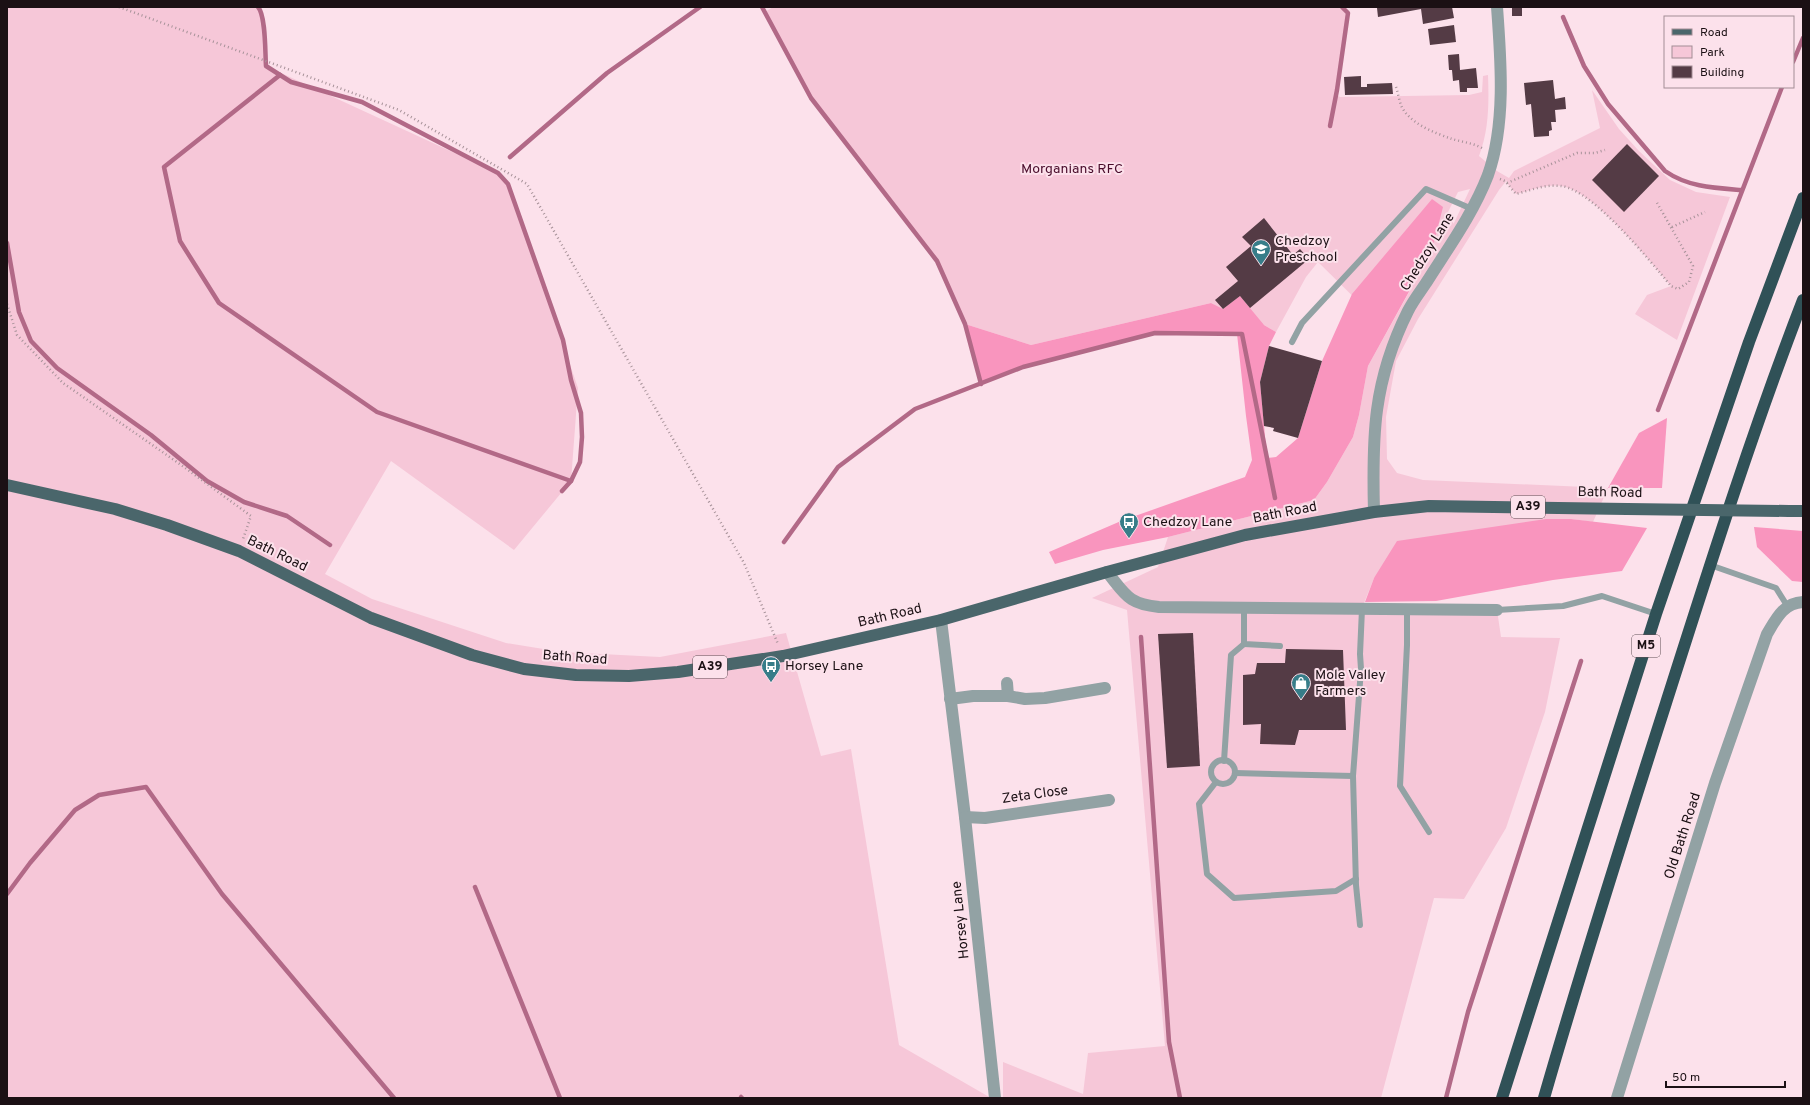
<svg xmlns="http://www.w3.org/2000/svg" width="1810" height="1105" font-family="Overpass,sans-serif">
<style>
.green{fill:#f6c7d8;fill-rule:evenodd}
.forest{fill:#f995be}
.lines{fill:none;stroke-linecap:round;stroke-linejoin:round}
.stream{stroke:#b26987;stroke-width:4.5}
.building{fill:#543b45}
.path{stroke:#a79299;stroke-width:2.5;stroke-dasharray:1 3;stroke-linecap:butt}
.service{stroke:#92a2a4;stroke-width:6}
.minor{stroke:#92a2a4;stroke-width:12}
.primary{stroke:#4a666b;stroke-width:12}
.motorway{stroke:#305157;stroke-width:12}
.primary-bridge{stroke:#4a666b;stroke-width:12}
.labels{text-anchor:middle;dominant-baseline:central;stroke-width:4;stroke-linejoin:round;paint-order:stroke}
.shield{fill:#fce1eb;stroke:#5e4f54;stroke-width:1}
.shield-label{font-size:13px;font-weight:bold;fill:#1b1014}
.park-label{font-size:14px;fill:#4a0d2c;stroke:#fce1eb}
.poi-label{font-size:14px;fill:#1b1014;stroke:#fce1eb;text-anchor:start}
.street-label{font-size:14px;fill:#1b1014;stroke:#fce1eb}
</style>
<rect width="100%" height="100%" fill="#fce1eb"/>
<!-- green -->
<g class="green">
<path d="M7 7H258C266 16 265 52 266 66L498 173 508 184 578 388 571 481 514 550 391 461 325 574 372 599 506 643 562 652 660 657 786 633 821 756 851 749 899 1045 991 1098H7Z"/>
<path d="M773 7H1342L1348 13 1336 95 1340 97 1469 95 1482 92 1483 76 1488 75C1489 103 1489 130 1479 156L1497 171 1509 178 1514 171 1600 128 1592 90 1619 129 1639 151 1670 180 1696 192 1730 197 1677 340 1635 314 1647 295 1671 286C1650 261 1592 189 1561 186 1546 184 1531 190 1516 194L1507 183V180L1499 190 1418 319 1396 361 1386 417 1387 459 1397 473 1423 480 1608 488 1593 522 1571 519 1374 578 1362 608 1497 610 1501 637 1560 638 1545 712 1506 828 1464 899 1434 898 1381 1098H1003V1062L1083 1094 1088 1053 1165 1046 1127 610 1092 598 1158 567 1168 537 1314 500 1327 482 1353 437 1359 415 1368 366 1432 251 1380 323 1318 262 1306 277 1276 332 1264 325 1231 315 1211 303 1031 345 965 324 937 261 811 98 765 12ZM1470 189 1454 223V224L1447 214 1458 192Z"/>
</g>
<!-- forest -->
<g class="forest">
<polygon points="1432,199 1443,207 1432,250 1368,366 1359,415 1353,437 1327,482 1314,500 1168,537 1103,550 1055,564 1049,552 1121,521 1245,477 1252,460 1246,416 1237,334 1155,333 1023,367 981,384 965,324 1031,345 1211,303 1223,309 1240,296 1264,325 1276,332 1269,346 1260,382 1267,458 1276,457 1298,438 1322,361 1352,294"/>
<polygon points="1667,418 1662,488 1608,488 1639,433"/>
<polygon points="1546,519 1571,519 1647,528 1622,571 1553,580 1436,601 1365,602 1374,578 1397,541"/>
<polygon points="1754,527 1803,531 1803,582 1792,581 1757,547"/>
</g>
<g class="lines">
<!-- stream -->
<g class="stream">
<path d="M258 7C266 16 265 52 266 66L291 82 362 102 498 173 508 184 563 340 571 380 581 413 582 437 580 462 571 481"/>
<polyline points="762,7 811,98 937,261 965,324 981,384"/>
<path d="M1563 17 1584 66 1608 104 1665 171C1688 187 1714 188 1741 190"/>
<polyline points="1793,62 1803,38"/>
<polyline points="280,75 164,167 180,241 219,303 377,412 571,481 562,491"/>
<polyline points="1330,126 1337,90 1348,13 1342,7"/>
<polyline points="510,157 607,73 700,7"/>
<polyline points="7,243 19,312 31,341 57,368 151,435 207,481 244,502 287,516 330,545"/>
<polyline points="1658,410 1782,87"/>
<polyline points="784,542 838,467 915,409 1023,367 1155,333 1242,334 1275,498"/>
<polyline points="1141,637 1169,1042 1180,1098"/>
<polyline points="475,887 560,1098"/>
<polyline points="7,894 30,863 75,810 99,795 146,787 222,894 394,1098"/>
<polyline points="741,1097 742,1098"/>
<polyline points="1446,1098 1468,1012 1581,661"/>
</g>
</g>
<!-- building -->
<g class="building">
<polygon points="1380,7 1452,7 1454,18 1423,24 1421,9 1378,17 1377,8"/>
<rect x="1512" y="8" width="10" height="8"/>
<polygon points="1454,25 1456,42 1430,45 1428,29"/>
<polygon points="1459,54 1460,70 1476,68 1478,88 1467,88 1467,92 1460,92 1459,80 1453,81 1452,70 1449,70 1448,55"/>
<polygon points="1361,76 1361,87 1367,87 1367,84 1392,83 1393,94 1345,95 1344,77"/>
<polygon points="1553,80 1555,99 1565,97 1566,109 1555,110 1556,122 1551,122 1552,130 1549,131 1549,136 1534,137 1531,104 1526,105 1524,83"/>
<polygon points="1627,144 1659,176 1624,212 1592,180"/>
<polygon points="1264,218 1293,255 1300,249 1309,259 1250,308 1240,296 1223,309 1215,300 1238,281 1226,267 1251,246 1242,237"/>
<polygon points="1269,346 1322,361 1298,438 1273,431 1274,428 1264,426 1260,382"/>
<polygon points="1193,633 1200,766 1167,768 1158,634"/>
<polygon points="1286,649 1343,650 1346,730 1299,730 1295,745 1260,744 1261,724 1243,725 1243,675 1255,674 1257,663 1285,663"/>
</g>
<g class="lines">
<!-- path -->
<g class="path">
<polyline points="119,7 399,110 527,184 744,563 778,644"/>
<path d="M1396 87C1398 93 1399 100 1401 105 1408 123 1435 133 1452 139 1462 142 1473 143 1482 148"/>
<path d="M1500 179 1505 181 1516 194C1531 190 1546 184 1561 186 1592 189 1650 261 1671 286L1678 289 1689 282 1693 266 1656 201"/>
<polyline points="1507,183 1577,153 1595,153 1605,150"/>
<polyline points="1672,227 1705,212"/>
<polyline points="7,304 17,335 63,383 184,467 251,516 243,539"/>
</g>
<!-- service -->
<g class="service">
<polyline points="1292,342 1302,323 1426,189 1472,209"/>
<polyline points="1710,565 1776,588 1788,607"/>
<polyline points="1244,608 1244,644 1280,646"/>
<polyline points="1407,610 1407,645 1400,786 1429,832"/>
<polyline points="1497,610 1563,606 1602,596 1656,614"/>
<circle cx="1223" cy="772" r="12"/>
<polyline points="1224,761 1231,655 1244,644"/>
<polyline points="1235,773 1353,776 1361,669 1360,654 1362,609"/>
<polyline points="1353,776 1356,885 1360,925"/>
<polyline points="1216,782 1199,804 1207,874 1234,898 1336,891 1356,879"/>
</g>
<!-- minor -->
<g class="minor">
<path d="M1374 512C1372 436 1373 381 1408 311 1413 301 1420 292 1426 283 1448 248 1473 214 1488 175 1506 124 1501 61 1497 7"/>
<path d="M1107 572C1126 595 1128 604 1159 607L1497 610"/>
<polyline points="941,620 965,817 995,1098"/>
<polyline points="1007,683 1008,696"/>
<polyline points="950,699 973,696 1008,696 1025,699 1045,698 1105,688"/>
<polyline points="965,817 985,818 1109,800"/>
<path d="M1617 1098 1715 783 1767 634C1776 619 1783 603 1803 602"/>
</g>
<!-- primary -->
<g class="primary">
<polyline points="7,485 115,509 167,525 239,551 371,618 472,655 524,669 576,675 629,676 678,672 783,656 941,620 1107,572 1245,535 1374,512 1429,506 1627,509"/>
<polyline points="1789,511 1803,511"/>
</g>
<!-- motorway -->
<g class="motorway">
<polyline points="1502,1098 1656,614 1749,342 1803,198"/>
<path d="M1544 1098C1582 966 1624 834 1666 703 1709 568 1752 432 1803 300"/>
</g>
<!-- primary-bridge -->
<polyline class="primary-bridge" points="1627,509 1789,511"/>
</g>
<!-- icons -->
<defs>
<symbol id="school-pin" viewBox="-11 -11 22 30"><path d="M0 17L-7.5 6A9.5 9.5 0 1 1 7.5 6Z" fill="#377d89" stroke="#fce1eb"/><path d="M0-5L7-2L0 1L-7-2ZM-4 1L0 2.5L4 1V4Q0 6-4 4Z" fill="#fff"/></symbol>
<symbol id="bus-pin" viewBox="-11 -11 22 30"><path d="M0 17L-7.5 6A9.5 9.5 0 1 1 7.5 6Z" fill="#377d89" stroke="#fce1eb"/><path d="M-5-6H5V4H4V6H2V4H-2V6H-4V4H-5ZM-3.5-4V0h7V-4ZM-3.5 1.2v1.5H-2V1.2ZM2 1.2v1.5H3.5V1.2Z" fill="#fff"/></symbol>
<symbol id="shop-pin" viewBox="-11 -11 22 30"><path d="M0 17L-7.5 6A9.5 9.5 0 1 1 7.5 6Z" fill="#377d89" stroke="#fce1eb"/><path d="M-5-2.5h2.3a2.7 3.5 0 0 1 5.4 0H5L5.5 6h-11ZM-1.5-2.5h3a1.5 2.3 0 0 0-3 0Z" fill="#fff"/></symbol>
</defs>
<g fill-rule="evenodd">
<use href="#school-pin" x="1250" y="238" width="22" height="30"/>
<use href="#bus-pin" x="1118" y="511" width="22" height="30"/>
<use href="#bus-pin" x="760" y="655" width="22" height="30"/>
<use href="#shop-pin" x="1290" y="672" width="22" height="30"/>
</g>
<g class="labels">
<!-- shield labels -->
<g class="shield">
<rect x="1511" y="496" width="34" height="22" rx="3"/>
<rect x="1632" y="635" width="28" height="22" rx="3"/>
<rect x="693" y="656" width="34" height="22" rx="3"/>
</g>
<g class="shield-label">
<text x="1528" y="507">A39</text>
<text x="1646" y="646">M5</text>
<text x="710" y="667">A39</text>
</g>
<!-- park labels -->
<g class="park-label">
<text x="1072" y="169">Morganians RFC</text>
</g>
<!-- poi labels -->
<g class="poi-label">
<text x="1275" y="241">Chedzoy<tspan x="1275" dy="16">Preschool</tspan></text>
<text x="1143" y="522">Chedzoy Lane</text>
<text x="785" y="666">Horsey Lane</text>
<text x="1315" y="675">Mole Valley<tspan x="1315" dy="16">Farmers</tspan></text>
</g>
<!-- street labels -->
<g class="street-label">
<text transform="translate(1428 252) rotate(-58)">Chedzoy Lane</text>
<text transform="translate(1610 493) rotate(1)">Bath Road</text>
<text transform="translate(1285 513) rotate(-11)">Bath Road</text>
<text transform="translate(277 554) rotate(26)">Bath Road</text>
<text transform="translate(890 616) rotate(-13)">Bath Road</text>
<text transform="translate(575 658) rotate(4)">Bath Road</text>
<text transform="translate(1035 795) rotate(-8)">Zeta Close</text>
<text transform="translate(1683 836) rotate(-72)">Old Bath Road</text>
<text transform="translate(961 920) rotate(-96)">Horsey Lane</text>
</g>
</g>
<!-- border -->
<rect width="1810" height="1105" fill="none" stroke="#1b1014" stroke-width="16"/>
<!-- legend -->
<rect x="1664" y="16" width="130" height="72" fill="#fce1eb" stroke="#a28d95"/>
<rect x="1672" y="29" width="20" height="6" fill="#4a666b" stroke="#a28d95"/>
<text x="1700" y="36" font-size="12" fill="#1b1014">Road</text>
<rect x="1672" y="46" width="20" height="12" fill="#f6c7d8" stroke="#a28d95"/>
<text x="1700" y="56" font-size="12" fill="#1b1014">Park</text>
<rect x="1672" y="66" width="20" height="12" fill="#543b45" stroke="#a28d95"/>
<text x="1700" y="76" font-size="12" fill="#1b1014">Building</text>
<!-- scale -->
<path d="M1666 1081v6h119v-6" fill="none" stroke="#1b1014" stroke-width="2"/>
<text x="1672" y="1081" font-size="12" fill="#1b1014" stroke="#fce1eb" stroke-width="3" paint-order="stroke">50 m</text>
</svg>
